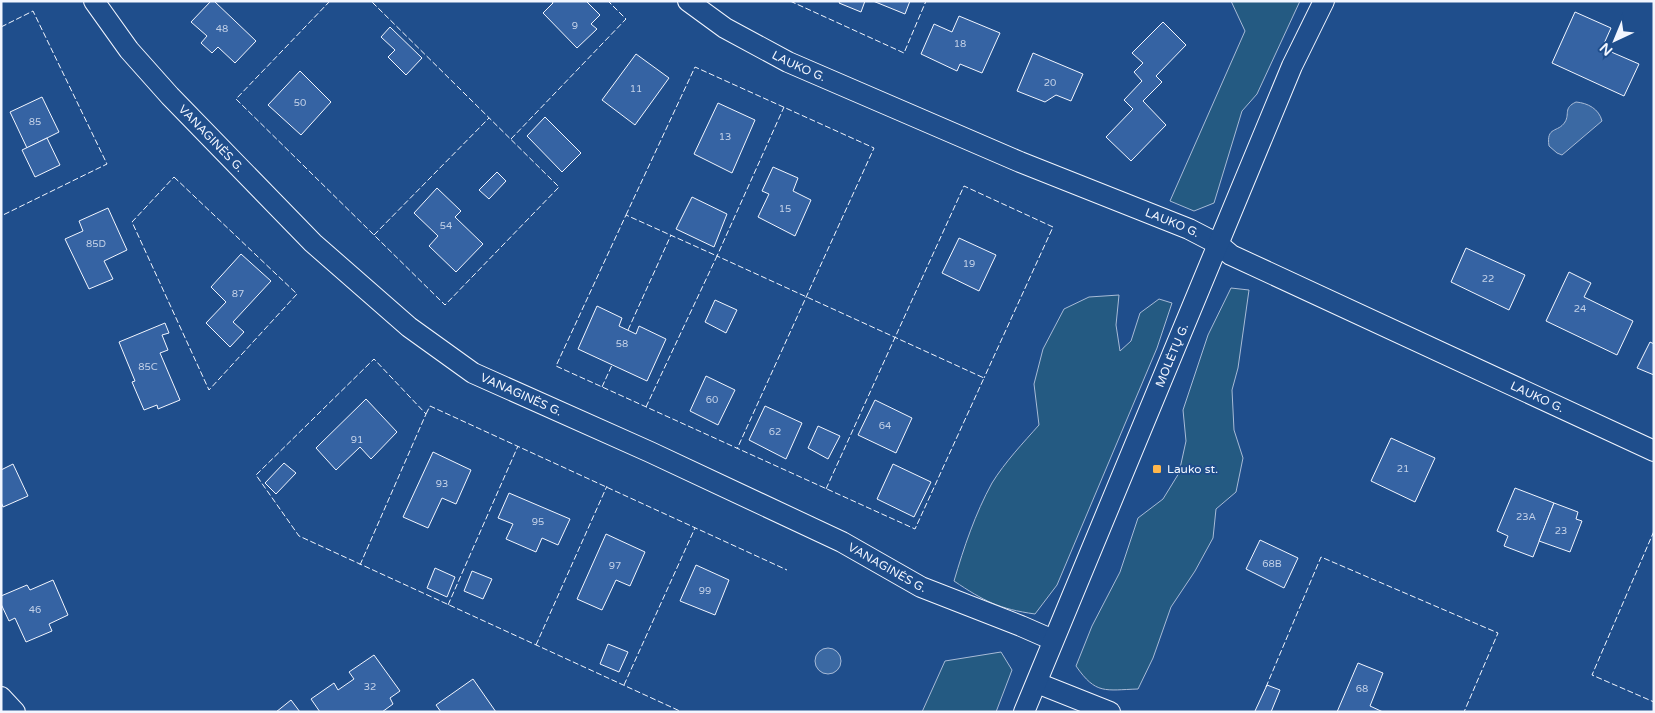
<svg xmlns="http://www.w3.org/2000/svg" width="1655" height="713" font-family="'Varela Round',sans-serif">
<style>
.green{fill:#245a82;stroke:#a8bbd7}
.water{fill:#3b69a3;stroke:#a8bbd7}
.building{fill:#3563a3;stroke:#f2f6ff}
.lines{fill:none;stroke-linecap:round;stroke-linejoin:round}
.street-casing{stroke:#f2f6ff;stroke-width:22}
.street{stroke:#1f4e8c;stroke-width:20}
.fence{stroke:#f2f6ff;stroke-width:1;stroke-dasharray:6 2.5;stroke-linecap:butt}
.poi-dot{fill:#ffb74d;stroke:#1f4e8c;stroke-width:2}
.labels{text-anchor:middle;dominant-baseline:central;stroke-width:4;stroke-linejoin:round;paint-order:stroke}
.number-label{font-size:10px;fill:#c3d1e8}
.street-label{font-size:12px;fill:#f2f6ff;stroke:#1f4e8c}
.poi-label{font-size:12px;fill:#f2f6ff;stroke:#1f4e8c;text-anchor:start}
</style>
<rect width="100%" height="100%" fill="#1f4e8c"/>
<!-- green -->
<g class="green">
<polygon points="1231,1 1300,1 1257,94 1242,111 1214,203 1194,211 1170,201 1245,31"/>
<path d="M1231 288 1249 290 1238 368 1232 390 1234 430 1243 458 1236 492 1216 509 1213 538 1195 571 1171 607 1153 658 1138 689C1105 690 1096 695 1076 666L1092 626 1120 572 1138 518 1163 499 1179 473 1186 441 1183 410 1208 335Z"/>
<path d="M1119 295 1116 325 1120 351 1131 341 1140 313 1159 299 1172 303 1157 348 1057 585 1035 614C999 609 984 601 954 581 964 547 975 514 992 483 1005 462 1023 443 1039 425L1034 384 1043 349 1064 309 1089 297Z"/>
<polygon points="1001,652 1012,670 996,712 922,712 945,661"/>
</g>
<!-- water -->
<g class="water">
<path d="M1576 102C1588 103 1599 109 1602 121L1562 155 1557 153 1549 146C1546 126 1558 133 1565 122 1570 114 1563 108 1576 102Z"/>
<circle cx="828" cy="661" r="13"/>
</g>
<!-- building -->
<g class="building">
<polygon points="211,1 214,1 256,41 235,63 218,47 212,53 201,43 207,36 191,22"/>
<polygon points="552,1 586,1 600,15 591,24 597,29 577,48 543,13 553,3"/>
<polygon points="840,1 865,1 861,12 839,3"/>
<polygon points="873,1 910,1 905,14"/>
<polygon points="1575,12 1611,28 1602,48 1639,64 1624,96 1552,63"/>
<polygon points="959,16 1000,33 982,73 960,64 957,71 921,54 934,24 952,32"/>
<polygon points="1163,22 1186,45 1156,76 1162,82 1143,101 1166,125 1131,161 1106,137 1133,109 1124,100 1142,81 1134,72 1143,63 1132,53"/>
<polygon points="390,27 422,58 406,75 388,57 395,50 381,37"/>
<polygon points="1033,53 1083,74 1071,101 1056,95 1045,102 1017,91"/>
<polygon points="636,54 669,78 635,125 602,100"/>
<polygon points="300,71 331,102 301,135 268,105"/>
<polygon points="42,97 59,132 27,148 10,112"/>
<polygon points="718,103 755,120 732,173 694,154"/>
<polygon points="545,117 581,153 562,172 527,136"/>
<polygon points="47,138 60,165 35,177 22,150"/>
<polygon points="773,167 798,178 793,191 811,200 795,236 758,217 769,194 762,191"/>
<polygon points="497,172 506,181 489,199 479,190"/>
<polygon points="437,188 461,211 455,217 483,244 456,272 429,246 438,236 414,213"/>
<polygon points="692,197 727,214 714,247 676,229"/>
<polygon points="108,208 127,250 104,261 113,279 89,289 65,239 83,231 79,221"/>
<polygon points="959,238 996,255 979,291 942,273"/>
<polygon points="1466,248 1525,275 1509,310 1451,282"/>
<polygon points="241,254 271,281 233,322 244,332 230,347 206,323 226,302 211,287"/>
<polygon points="1569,272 1591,283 1584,297 1633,321 1617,355 1546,321"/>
<polygon points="715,300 737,310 726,333 705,322"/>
<polygon points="597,306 622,318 619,326 636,334 639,326 666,339 647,381 578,349"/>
<polygon points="165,323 169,333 162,335 168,350 160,353 180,400 158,409 157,405 144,410 132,382 135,381 119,342"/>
<polygon points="1650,342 1654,344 1654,375 1637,368"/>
<polygon points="706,376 735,390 718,425 690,411"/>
<polygon points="366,399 397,432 371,459 360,447 336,470 316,448"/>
<polygon points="875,400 912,418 896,453 858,435"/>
<polygon points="765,406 802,423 786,459 749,440"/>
<polygon points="818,426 840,436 828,459 808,448"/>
<polygon points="1391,438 1435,458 1415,502 1371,481"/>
<polygon points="433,452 471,470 456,504 442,498 428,528 403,517"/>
<polygon points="284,463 296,473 276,494 265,483"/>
<polygon points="13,464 28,496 3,507 1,502 1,470"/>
<polygon points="893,464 931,482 914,517 877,499"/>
<polygon points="1515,488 1554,503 1533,557 1504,546 1508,536 1497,531"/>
<polygon points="509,493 570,519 558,545 542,538 536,552 506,539 513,524 498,518"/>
<polygon points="1554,503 1578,512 1576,519 1582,521 1570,552 1539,541"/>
<polygon points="606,534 645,552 630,586 616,580 602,610 577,599"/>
<polygon points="1260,540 1298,558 1284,588 1246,569"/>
<polygon points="696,565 729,580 715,615 680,601"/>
<polygon points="435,568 455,577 447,597 427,588"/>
<polygon points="472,571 492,579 483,599 464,591"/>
<polygon points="53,580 68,615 49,624 52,631 26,642 15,618 9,621 1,604 1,596 27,585 30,590"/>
<polygon points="608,644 628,652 619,672 600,664"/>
<polygon points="374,655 400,691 390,698 393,704 382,712 320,712 311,699 334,683 338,690 354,679 349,672"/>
<polygon points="1358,663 1383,673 1370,706 1383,712 1337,712"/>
<polygon points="473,679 496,712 441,712 436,705"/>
<polygon points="1267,685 1280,690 1271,712 1257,712 1255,711"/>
<polygon points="291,700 300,712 276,712"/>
</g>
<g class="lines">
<defs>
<g id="street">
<path id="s1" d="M94 1 129 50 170 96 313 243 409 327 473 373 650 452 842 542 921 587 1021 626 1053 640"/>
<path id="s2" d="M688 1 725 28 788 62 1020 162 1189 229 1218 244 1231 255 1654 451"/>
<polyline points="1037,683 1110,712"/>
<polyline points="1,697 15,712"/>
<path id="s3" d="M1024 712 1292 66 1324 1"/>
</g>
</defs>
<!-- street casing -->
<use href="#street" class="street-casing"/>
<!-- street -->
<use href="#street" class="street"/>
<!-- fence -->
<g class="fence">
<polyline points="330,1 236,99 445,305 559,187 371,1"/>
<polyline points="790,1 904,53 926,1"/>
<polyline points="1,27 33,11 107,164 1,216"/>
<polyline points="511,139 626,19 608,1"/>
<polygon points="174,177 297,294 209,390 132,222"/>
<polyline points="626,215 695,67 874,148 737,449"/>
<polyline points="374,235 489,118"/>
<polyline points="628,330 671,235"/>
<polyline points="602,387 612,365"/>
<polyline points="646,407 717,256 626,215 556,366 915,529 984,378 717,256 784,107"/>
<polyline points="426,414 430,406 787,570"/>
<polyline points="826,489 964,186 1053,227 984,378"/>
<polyline points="1654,531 1592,675 1654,702"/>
<polyline points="360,565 426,414 374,359 256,475 299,536 682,712"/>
<polyline points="448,605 518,446"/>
<polyline points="536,645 607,486"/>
<polyline points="624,685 695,528"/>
<polyline points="1266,687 1321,557 1498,633 1464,712"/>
</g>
</g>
<!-- markers -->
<rect class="poi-dot" x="1152" y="464" width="10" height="10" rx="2.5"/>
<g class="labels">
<!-- number labels -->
<g class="number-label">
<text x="575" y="26">9</text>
<text x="222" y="29">48</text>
<text x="960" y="44">18</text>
<text x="1050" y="83">20</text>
<text x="636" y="89">11</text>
<text x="300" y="103">50</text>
<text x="35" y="122">85</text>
<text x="725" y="137">13</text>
<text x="785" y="209">15</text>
<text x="446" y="226">54</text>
<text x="96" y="244">85D</text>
<text x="969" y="264">19</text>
<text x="1488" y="279">22</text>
<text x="238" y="294">87</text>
<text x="1580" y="309">24</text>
<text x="622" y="344">58</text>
<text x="148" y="367">85C</text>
<text x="712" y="400">60</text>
<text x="885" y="426">64</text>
<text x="775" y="432">62</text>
<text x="357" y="440">91</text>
<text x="1403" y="469">21</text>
<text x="442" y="484">93</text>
<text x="1526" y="517">23A</text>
<text x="538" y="522">95</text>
<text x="1561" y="531">23</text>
<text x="1272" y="564">68B</text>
<text x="615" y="566">97</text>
<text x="705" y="591">99</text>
<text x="35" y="610">46</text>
<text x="370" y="687">32</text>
<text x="1362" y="689">68</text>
</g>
<!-- street labels -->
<g class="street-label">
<text stroke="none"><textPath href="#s2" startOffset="129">LAUKO G.</textPath></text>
<text stroke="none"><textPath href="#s1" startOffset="181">VANAGINĖS G.</textPath></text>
<text stroke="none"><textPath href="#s2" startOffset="534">LAUKO G.</textPath></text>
<text stroke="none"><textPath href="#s3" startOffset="386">MOLĖTŲ G.</textPath></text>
<text stroke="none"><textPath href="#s1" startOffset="586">VANAGINĖS G.</textPath></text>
<text stroke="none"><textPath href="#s2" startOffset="939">LAUKO G.</textPath></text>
<text stroke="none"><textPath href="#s1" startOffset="991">VANAGINĖS G.</textPath></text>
</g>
<!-- poi labels -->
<g class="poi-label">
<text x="1167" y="469">Lauko st.</text>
</g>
</g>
<!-- border -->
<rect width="1655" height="713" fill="none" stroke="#f2f6ff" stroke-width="5"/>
<!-- north arrow -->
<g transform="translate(1615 40) rotate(224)" stroke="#1f4e8c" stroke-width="4" paint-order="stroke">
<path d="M0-4L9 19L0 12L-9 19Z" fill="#f2f6ff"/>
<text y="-8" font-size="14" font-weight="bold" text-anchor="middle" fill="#f2f6ff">N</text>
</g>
</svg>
